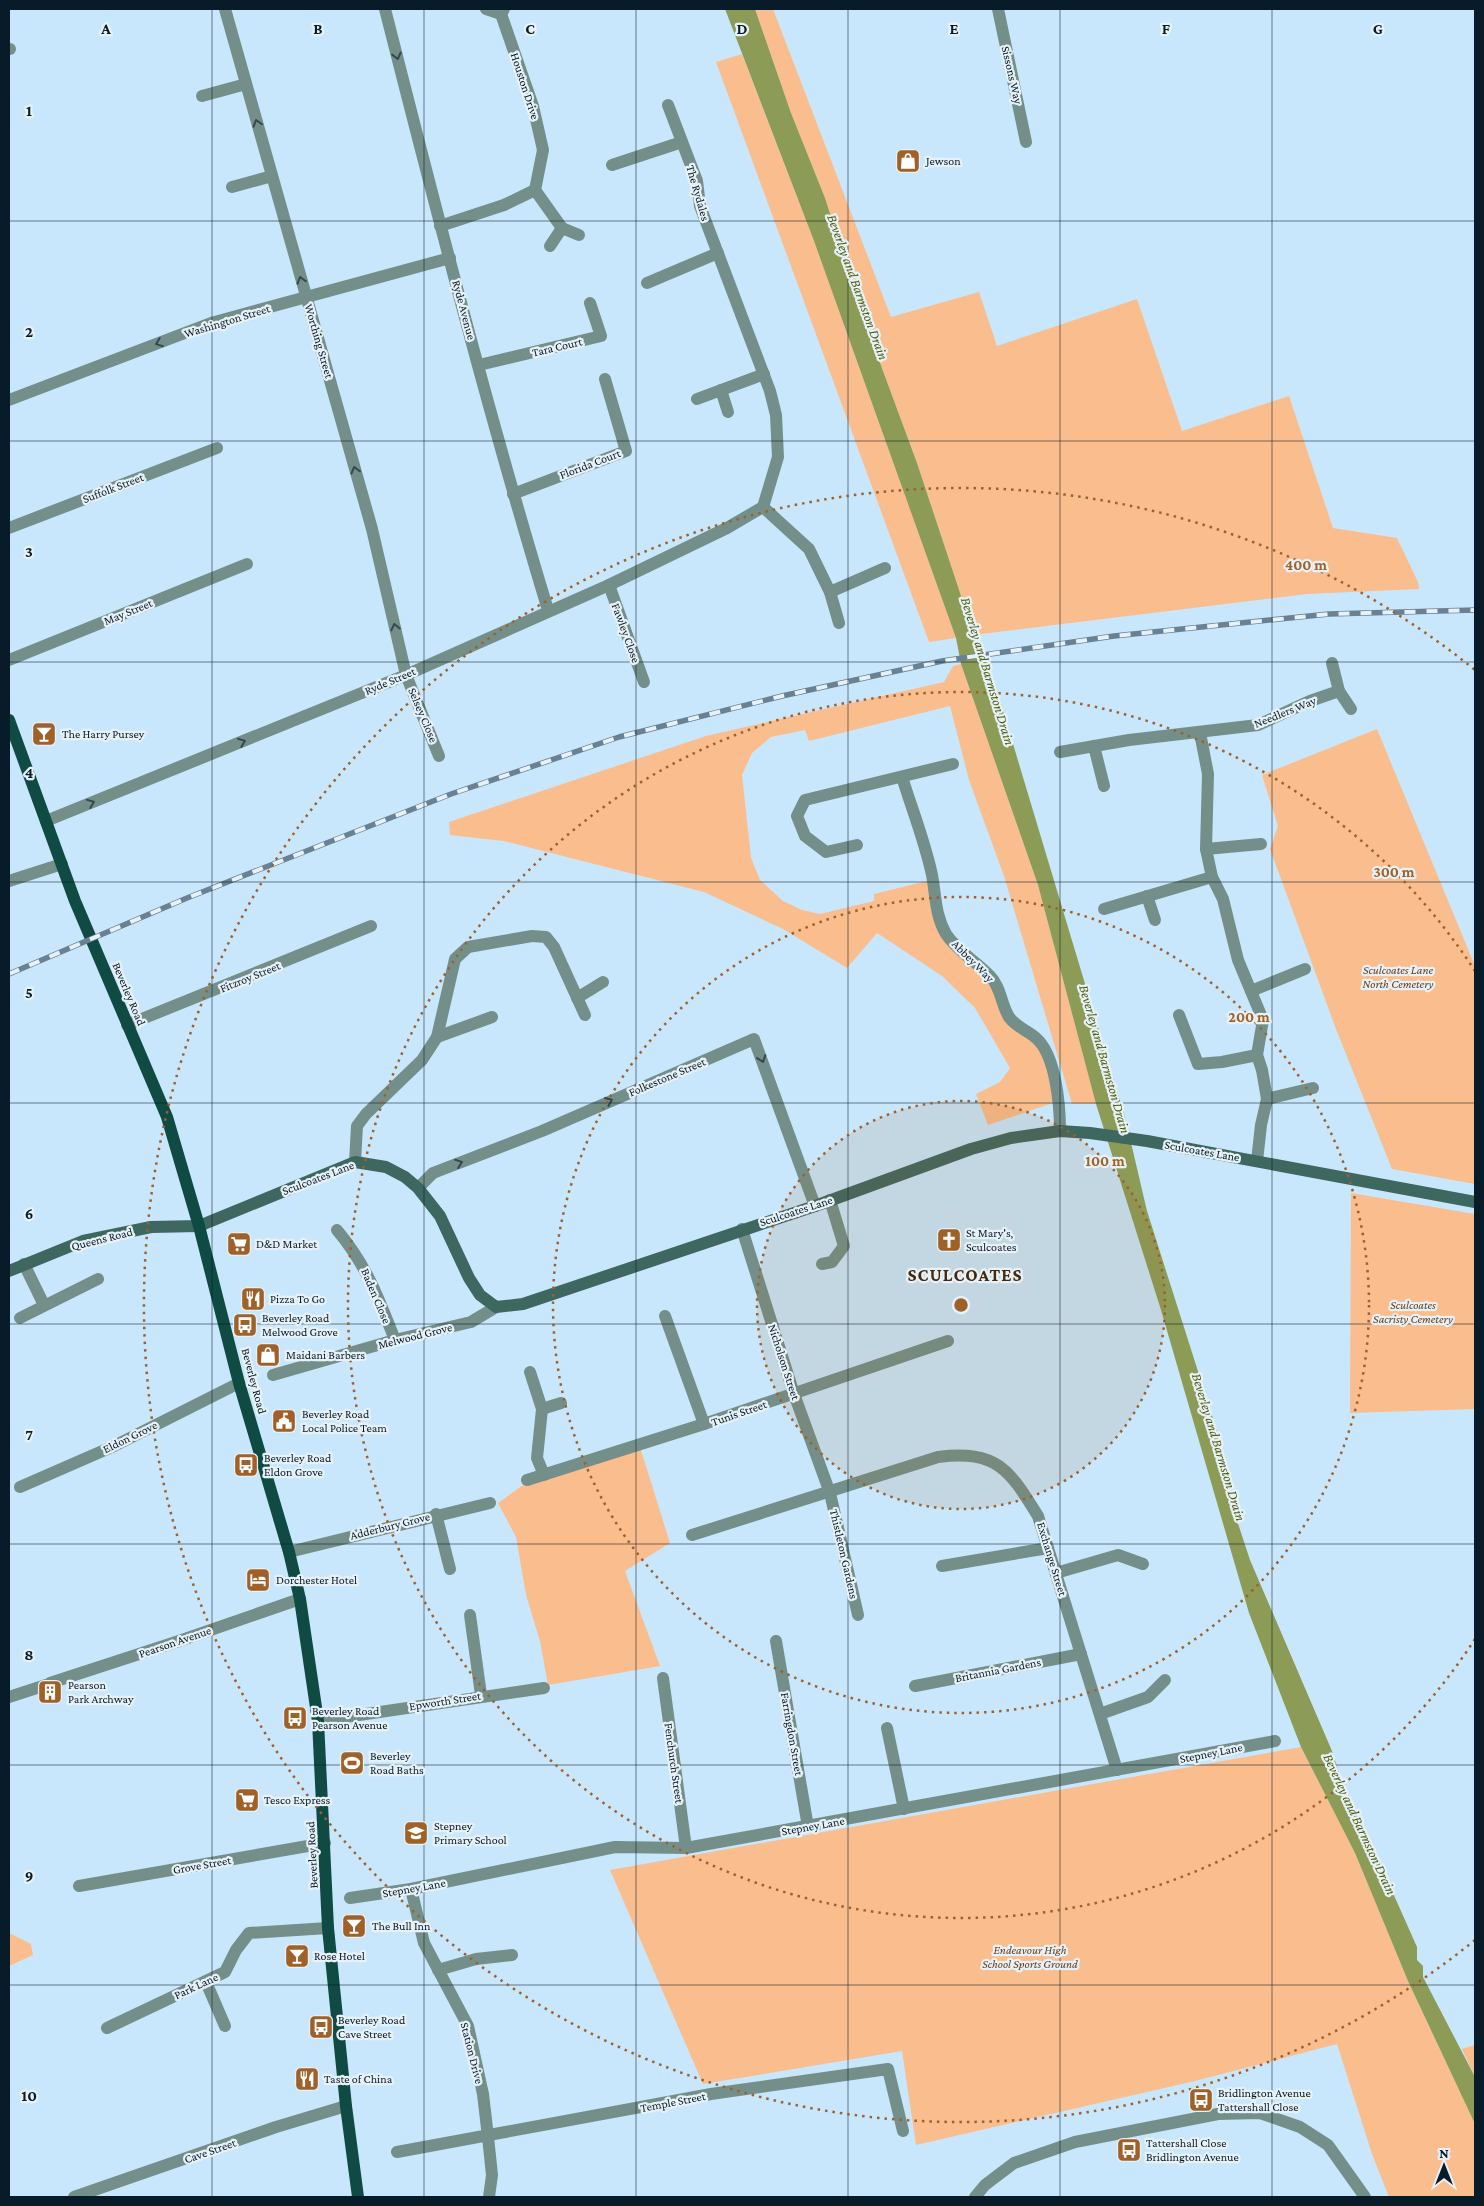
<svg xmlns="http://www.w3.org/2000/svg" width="1484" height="2206" font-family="'Crimson Pro',serif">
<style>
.green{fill:#fabd8d}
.water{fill:#8c9c56}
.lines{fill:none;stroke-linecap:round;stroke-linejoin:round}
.street{stroke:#748f89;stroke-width:12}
.secondary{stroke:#3e675f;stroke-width:12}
.primary{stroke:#0f4b42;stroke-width:12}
.rail-casing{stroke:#698192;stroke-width:5.5}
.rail{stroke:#e7f1f8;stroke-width:4;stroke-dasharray:11;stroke-linecap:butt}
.oneway{stroke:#33494f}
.grid{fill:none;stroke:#081b28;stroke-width:1;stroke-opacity:0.55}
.ring{fill:none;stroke:#a06128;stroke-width:2.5;stroke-dasharray:2.5 5}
.labels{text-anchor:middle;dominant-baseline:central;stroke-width:4.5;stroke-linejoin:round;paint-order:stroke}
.street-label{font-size:12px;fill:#081b28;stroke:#e7f1f8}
.poi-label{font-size:12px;fill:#081b28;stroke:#e7f1f8;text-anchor:start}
.park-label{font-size:12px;font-style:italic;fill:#663d18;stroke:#e7f1f8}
.water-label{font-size:14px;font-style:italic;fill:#4e5d0a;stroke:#e7f1f8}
.district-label{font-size:18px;font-weight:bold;letter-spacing:1px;fill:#46280c;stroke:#e7f1f8}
.grid-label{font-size:16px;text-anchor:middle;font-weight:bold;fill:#081b28;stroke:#e7f1f8;stroke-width:4.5;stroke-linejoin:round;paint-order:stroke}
.centre{fill:#a06128;stroke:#e7f1f8;stroke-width:2.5}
.ring-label{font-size:15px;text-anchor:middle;font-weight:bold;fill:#a06128;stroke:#e7f1f8;stroke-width:4.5;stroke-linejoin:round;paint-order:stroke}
</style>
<rect width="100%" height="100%" fill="#c9e7fc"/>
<!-- green -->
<g class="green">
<polygon points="755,9 773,9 891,317 979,292 997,346 1137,299 1182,431 1289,396 1333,528 1397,538 1418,582 1419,589 1307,594 974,635 917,463 866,325 825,198 791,113"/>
<polygon points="742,54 814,241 956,638 929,642 716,62"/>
<polygon points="961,664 1038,885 1096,1104 1072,1104 1004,876 969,780 950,706 809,741 805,730 771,737 752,753 742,775 751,858 760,880 783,901 802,910 820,914 874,901 874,894 927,881 942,936 979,966 1002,1000 1032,1035 1053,1078 1059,1101 988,1125 976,1094 1000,1082 1010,1068 975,1008 942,976 877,933 847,968 783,929 704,892 504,841 450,835 449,822 706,736 944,682 953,666"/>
<polygon points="1377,729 1475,966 1475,1184 1392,1169 1336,1029 1270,849 1278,826 1262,775"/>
<polygon points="1351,1193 1475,1214 1475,1409 1350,1413"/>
<polygon points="640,1447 670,1543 625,1571 660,1666 548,1685 540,1641 526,1595 516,1537 498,1503 526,1483"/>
<polygon points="1301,1747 1355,1853 1408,1981 1475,2124 1475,2197 1389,2197 1372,2154 1337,2044 1195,2081 916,2145 902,2051 703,2084 610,1870"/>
<polygon points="9,1933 31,1944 33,1955 9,1966"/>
<polygon points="1475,2045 1475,2077 1462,2049"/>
</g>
<!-- water -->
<polygon class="water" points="725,9 755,9 791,113 825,198 866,325 917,463 974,635 986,659 998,694 1125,1117 1147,1211 1217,1431 1224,1481 1250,1560 1332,1751 1347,1798 1372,1846 1417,1947 1417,1960 1423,1966 1423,1977 1475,2077 1475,2124 1408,1981 1355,1853 1301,1747 1249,1613 1161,1310 1096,1104 1038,885 961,664 956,638 814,241"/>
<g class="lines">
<!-- street -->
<g class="street">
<polyline points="225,9 372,529 406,675 439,756"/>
<path d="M385 9C436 210 488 412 548 610"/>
<polyline points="486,9 501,14 504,9"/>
<polyline points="998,9 1026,142"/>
<polyline points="9,49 10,49"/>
<polyline points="202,96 246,84"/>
<polyline points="612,165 682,142"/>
<polyline points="232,187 272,176"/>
<polyline points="535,190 562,228"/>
<polyline points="440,226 504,205 535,190 543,150 533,106 501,14"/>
<polyline points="550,246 562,228 579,235"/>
<polyline points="647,283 718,253"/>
<polyline points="479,365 601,336 590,303"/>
<polyline points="721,390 728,412"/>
<polyline points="697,399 764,374"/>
<polyline points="9,400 211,323 450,258"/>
<polyline points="513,494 626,451 605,379"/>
<polyline points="763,507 809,549 830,592 885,568"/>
<polyline points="9,528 217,448"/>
<polyline points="609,585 644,682"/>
<polyline points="830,592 839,623"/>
<polyline points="9,660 247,564"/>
<polyline points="1332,663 1339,691 1351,709"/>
<polyline points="1200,733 1208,774 1206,849 1212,877 1223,899 1238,960 1263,1020 1257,1055"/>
<polyline points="1094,746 1104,786"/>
<polyline points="1060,752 1129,740 1258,725 1310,701 1339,691"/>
<path d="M902 777C912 809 925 842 932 875 936 896 935 915 946 934 957 951 976 961 990 976 1001 987 1001 1004 1009 1017 1016 1027 1027 1030 1036 1038 1056 1055 1060 1106 1060 1131"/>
<polyline points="46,821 406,675 609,585 727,528 763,507 778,457 776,415 770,391 700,206 697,181 668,105"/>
<polyline points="857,845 826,852 805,836 797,816 805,800 953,764"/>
<polyline points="1206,849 1261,844"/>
<polyline points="9,881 62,864"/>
<polyline points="1147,896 1155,920"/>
<polyline points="1104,909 1212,877"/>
<polyline points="1251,991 1305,969"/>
<polyline points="577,998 603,982"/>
<polyline points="1179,1015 1198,1064 1222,1062 1257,1055 1262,1070 1267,1099 1261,1125 1257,1161"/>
<polyline points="127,1025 371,926"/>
<polyline points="437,1037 492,1017"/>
<polyline points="1267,1099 1313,1088"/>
<polyline points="355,1162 357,1126 366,1114 422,1060 437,1037 455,959 468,947 532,936 546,937 554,947 585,1015"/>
<polyline points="418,1188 433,1173 542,1131 754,1039 815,1206"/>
<polyline points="742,1229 794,1394 830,1493 858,1615"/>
<path d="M337 1230C367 1266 378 1297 395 1340"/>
<polyline points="24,1264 44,1305"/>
<polyline points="822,1264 832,1262 844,1246 830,1200"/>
<polyline points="665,1316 704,1424"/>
<polyline points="20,1318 98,1279"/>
<polyline points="530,1372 542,1409 537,1458 544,1475"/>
<polyline points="273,1375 395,1340 471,1322 496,1307"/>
<polyline points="542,1409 561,1403"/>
<polyline points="527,1480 704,1424 948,1341"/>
<polyline points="20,1487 114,1446 239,1383"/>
<polyline points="436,1514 450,1569"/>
<path d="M692 1535 938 1457C997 1450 1009 1469 1038 1516L1117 1770"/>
<polyline points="289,1552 490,1503"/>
<polyline points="942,1566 1048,1548"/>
<polyline points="1056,1573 1118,1555 1143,1564"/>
<polyline points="470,1615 481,1695"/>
<polyline points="776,1641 808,1827"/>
<polyline points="663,1678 686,1848"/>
<polyline points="50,1683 179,1641 300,1599"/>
<polyline points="915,1686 1081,1654"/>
<polyline points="9,1697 46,1685"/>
<polyline points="1100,1714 1148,1697 1165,1680"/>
<polyline points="318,1721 544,1688"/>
<polyline points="887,1728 904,1809"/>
<polyline points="79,1886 325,1843"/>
<polyline points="411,1889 424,1943 468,2026 483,2094 488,2137 492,2175 489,2197"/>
<polyline points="350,1898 411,1889 615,1847 686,1848 1275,1741"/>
<polyline points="438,1970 476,1959 512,1955"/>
<polyline points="206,1982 225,2026"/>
<polyline points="107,2028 225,1972 236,1950 249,1933 328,1928"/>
<polyline points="397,2152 711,2094 888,2069 903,2131"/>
<polyline points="74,2197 276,2127 346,2106"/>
<polyline points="975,2197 985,2185 1014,2163 1075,2142 1218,2114 1260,2113 1300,2127 1328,2145 1365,2197"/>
</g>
<!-- secondary -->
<polyline class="secondary" points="9,1271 83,1241 151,1227 199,1226 355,1162 386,1167 405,1177 418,1188 440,1216 469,1278 480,1295 496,1307 523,1304 815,1206 971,1149 1011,1138 1060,1131 1090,1133 1147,1141 1475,1202"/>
<!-- primary -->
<polyline class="primary" points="9,720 75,901 167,1117 199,1226 239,1383 289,1552 300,1599 318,1721 328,1928 346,2106 358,2197"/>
<defs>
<polyline id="rail" points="9,974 187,898 451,794 619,737 782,696 942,661 1114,636 1329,614 1475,610"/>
</defs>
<!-- rail casing -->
<use href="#rail" class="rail-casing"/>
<!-- rail -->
<use href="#rail" class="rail"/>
</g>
<!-- one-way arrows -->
<defs><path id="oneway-chevron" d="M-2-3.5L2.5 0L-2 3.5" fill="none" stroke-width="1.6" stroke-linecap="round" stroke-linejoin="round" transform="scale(1.25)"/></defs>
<g class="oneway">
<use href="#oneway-chevron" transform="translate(397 56) rotate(76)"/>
<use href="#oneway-chevron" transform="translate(257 123) rotate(-106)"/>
<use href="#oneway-chevron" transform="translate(301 280) rotate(-106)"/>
<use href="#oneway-chevron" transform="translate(159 343) rotate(159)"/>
<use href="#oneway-chevron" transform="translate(355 470) rotate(-105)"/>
<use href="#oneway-chevron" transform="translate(395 627) rotate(-103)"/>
<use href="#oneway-chevron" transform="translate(242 742) rotate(-22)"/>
<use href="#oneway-chevron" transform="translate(91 803) rotate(-22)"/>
<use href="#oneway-chevron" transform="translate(762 1059) rotate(70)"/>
<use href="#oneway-chevron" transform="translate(609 1101) rotate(-23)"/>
<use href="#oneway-chevron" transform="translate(459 1163) rotate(-21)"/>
</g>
<!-- grid -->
<path class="grid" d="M212 9V2197M424 9V2197M636 9V2197M848 9V2197M1060 9V2197M1272 9V2197M9 221H1475M9 441H1475M9 662H1475M9 882H1475M9 1103H1475M9 1324H1475M9 1544H1475M9 1765H1475M9 1985H1475"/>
<!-- distance rings -->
<circle cx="961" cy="1305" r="204" fill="#a06128" fill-opacity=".12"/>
<g class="ring">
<circle cx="961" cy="1305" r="204"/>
<circle cx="961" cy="1305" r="408"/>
<path d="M1475 1639A613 613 0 1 1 1475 971"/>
<path d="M1475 1940A817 817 0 1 1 1475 670"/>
</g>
<!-- icons -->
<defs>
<symbol id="shop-square" viewBox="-11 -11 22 22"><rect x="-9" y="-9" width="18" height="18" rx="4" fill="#a06128" stroke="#e7f1f8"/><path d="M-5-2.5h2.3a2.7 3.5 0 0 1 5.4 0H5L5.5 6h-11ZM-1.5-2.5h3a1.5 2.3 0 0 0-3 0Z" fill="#fff"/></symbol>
<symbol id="bar-square" viewBox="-11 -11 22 22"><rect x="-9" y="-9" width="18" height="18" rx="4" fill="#a06128" stroke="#e7f1f8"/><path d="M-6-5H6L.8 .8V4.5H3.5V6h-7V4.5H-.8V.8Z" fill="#fff"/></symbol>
<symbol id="church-square" viewBox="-11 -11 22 22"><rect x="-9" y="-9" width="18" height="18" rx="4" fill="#a06128" stroke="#e7f1f8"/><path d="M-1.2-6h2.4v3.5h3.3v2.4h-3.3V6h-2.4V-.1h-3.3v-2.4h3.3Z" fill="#fff"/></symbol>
<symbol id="supermarket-square" viewBox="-11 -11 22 22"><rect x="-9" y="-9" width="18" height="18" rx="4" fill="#a06128" stroke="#e7f1f8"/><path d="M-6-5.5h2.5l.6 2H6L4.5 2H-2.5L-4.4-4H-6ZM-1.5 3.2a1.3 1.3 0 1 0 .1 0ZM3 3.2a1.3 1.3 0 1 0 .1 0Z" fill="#fff"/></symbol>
<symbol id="restaurant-square" viewBox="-11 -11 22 22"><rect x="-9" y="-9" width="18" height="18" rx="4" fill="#a06128" stroke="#e7f1f8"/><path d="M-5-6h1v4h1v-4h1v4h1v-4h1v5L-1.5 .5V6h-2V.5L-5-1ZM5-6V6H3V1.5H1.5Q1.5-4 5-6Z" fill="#fff"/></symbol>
<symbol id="bus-square" viewBox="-11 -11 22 22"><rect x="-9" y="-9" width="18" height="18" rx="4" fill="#a06128" stroke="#e7f1f8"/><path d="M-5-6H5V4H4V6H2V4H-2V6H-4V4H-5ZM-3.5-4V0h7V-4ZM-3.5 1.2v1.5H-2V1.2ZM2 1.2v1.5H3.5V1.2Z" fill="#fff"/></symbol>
<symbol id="civic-square" viewBox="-11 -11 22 22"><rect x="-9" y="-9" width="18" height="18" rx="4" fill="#a06128" stroke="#e7f1f8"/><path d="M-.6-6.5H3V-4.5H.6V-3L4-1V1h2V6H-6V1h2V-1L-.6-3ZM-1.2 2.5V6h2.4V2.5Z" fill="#fff"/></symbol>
<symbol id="hotel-square" viewBox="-11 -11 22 22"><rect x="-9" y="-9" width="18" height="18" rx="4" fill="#a06128" stroke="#e7f1f8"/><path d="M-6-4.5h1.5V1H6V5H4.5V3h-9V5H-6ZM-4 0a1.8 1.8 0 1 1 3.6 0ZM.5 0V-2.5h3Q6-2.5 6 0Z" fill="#fff"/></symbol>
<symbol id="building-square" viewBox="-11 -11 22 22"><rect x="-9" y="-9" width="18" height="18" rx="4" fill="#a06128" stroke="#e7f1f8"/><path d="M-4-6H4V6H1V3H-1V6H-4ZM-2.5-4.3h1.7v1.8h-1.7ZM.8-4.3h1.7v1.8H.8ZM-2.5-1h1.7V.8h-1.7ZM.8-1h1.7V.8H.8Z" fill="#fff"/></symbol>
<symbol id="stadium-square" viewBox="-11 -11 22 22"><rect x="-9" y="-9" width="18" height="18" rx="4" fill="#a06128" stroke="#e7f1f8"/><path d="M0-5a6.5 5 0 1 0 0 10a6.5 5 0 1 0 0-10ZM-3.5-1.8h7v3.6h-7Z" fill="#fff"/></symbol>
<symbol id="school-square" viewBox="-11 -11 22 22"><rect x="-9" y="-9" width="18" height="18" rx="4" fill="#a06128" stroke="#e7f1f8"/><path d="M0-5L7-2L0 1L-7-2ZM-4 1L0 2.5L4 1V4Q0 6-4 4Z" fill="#fff"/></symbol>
</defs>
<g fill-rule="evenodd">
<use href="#shop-square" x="894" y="147" width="28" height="28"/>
<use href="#bar-square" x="30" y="720" width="28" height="28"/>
<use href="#church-square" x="935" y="1226" width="28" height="28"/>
<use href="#supermarket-square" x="225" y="1230" width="28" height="28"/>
<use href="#restaurant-square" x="239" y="1285" width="28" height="28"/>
<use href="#bus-square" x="231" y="1311" width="28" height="28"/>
<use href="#shop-square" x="254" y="1341" width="28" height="28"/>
<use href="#civic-square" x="270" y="1407" width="28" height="28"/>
<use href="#bus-square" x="232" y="1451" width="28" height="28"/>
<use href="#hotel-square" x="244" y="1566" width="28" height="28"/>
<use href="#building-square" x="36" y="1678" width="28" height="28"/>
<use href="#bus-square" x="281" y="1704" width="28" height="28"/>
<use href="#stadium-square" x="338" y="1749" width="28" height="28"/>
<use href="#supermarket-square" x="233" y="1786" width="28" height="28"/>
<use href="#school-square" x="402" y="1819" width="28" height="28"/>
<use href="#bar-square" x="340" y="1912" width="28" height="28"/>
<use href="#bar-square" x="283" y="1942" width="28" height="28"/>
<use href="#bus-square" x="307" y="2013" width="28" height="28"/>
<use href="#restaurant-square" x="293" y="2065" width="28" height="28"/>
<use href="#bus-square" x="1187" y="2086" width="28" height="28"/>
<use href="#bus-square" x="1115" y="2136" width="28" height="28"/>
</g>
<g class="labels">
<!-- street labels -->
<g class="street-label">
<text transform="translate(1012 75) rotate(77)">Sissons Way</text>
<text transform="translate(525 86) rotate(72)">Houston Drive</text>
<text transform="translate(698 193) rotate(74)">The Rydales</text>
<text transform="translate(464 310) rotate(75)">Ryde Avenue</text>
<text transform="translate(227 321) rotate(-17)">Washington Street</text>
<text transform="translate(319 341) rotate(74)">Worthing Street</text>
<text transform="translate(557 347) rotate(-13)">Tara Court</text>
<text transform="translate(590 464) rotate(-21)">Florida Court</text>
<text transform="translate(113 488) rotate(-21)">Suffolk Street</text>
<text transform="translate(128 612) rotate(-22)">May Street</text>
<text transform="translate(626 633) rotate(70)">Fawley Close</text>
<text transform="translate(390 681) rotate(-23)">Ryde Street</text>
<text transform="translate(1285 712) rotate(-22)">Needlers Way</text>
<text transform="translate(423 715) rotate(67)">Selsey Close</text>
<text transform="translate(973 961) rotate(45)">Abbey Way</text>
<text transform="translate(250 977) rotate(-22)">Fitzroy Street</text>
<text transform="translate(129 994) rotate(67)">Beverley Road</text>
<text transform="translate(667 1077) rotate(-23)">Folkestone Street</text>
<text transform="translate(1202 1151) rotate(10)">Sculcoates Lane</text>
<text transform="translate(318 1178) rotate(-21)">Sculcoates Lane</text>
<text transform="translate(796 1211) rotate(-18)">Sculcoates Lane</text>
<text transform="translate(102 1239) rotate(-14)">Queens Road</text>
<text transform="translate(376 1296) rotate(67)">Baden Close</text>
<text transform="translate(415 1336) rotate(-14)">Melwood Grove</text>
<text transform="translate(784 1362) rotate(72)">Nicholson Street</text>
<text transform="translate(254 1381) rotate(75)">Beverley Road</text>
<text transform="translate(739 1413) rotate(-19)">Tunis Street</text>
<text transform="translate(130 1437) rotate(-26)">Eldon Grove</text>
<text transform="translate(390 1526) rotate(-14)">Adderbury Grove</text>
<text transform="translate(844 1554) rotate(77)">Thistleton Gardens</text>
<text transform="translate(1052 1559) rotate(73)">Exchange Street</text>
<text transform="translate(175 1642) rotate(-19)">Pearson Avenue</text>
<text transform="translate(998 1670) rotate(-11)">Britannia Gardens</text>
<text transform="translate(445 1701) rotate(-9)">Epworth Street</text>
<text transform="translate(792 1734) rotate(80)">Farringdon Street</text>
<text transform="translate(1211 1753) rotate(-11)">Stepney Lane</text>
<text transform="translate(674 1763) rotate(82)">Fenchurch Street</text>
<text transform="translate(813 1826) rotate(-10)">Stepney Lane</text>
<text transform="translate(312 1855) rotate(-93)">Beverley Road</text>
<text transform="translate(202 1865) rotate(-10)">Grove Street</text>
<text transform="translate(414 1888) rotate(-10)">Stepney Lane</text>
<text transform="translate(196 1986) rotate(-25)">Park Lane</text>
<text transform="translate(472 2053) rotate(76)">Station Drive</text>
<text transform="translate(673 2102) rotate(-11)">Temple Street</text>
<text transform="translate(210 2151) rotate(-19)">Cave Street</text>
</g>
<!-- poi labels -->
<g class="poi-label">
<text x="926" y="161">Jewson</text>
<text x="62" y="734">The Harry Pursey</text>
<text x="966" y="1233">St Mary's,<tspan x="966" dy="14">Sculcoates</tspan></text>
<text x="256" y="1244">D&amp;D Market</text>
<text x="270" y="1299">Pizza To Go</text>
<text x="262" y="1318">Beverley Road<tspan x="262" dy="14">Melwood Grove</tspan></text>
<text x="286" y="1355">Maidani Barbers</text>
<text x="302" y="1414">Beverley Road<tspan x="302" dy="14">Local Police Team</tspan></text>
<text x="264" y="1458">Beverley Road<tspan x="264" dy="14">Eldon Grove</tspan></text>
<text x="276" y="1580">Dorchester Hotel</text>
<text x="68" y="1685">Pearson<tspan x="68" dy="14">Park Archway</tspan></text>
<text x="312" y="1711">Beverley Road<tspan x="312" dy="14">Pearson Avenue</tspan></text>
<text x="370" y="1756">Beverley<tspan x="370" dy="14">Road Baths</tspan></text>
<text x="264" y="1800">Tesco Express</text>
<text x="434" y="1826">Stepney<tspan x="434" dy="14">Primary School</tspan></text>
<text x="372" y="1926">The Bull Inn</text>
<text x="314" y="1956">Rose Hotel</text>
<text x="338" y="2020">Beverley Road<tspan x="338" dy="14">Cave Street</tspan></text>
<text x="324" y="2079">Taste of China</text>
<text x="1218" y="2093">Bridlington Avenue<tspan x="1218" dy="14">Tattershall Close</tspan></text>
<text x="1146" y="2143">Tattershall Close<tspan x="1146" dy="14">Bridlington Avenue</tspan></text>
</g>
<!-- park labels -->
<g class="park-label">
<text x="1398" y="970">Sculcoates Lane<tspan x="1398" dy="14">North Cemetery</tspan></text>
<text x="1413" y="1305">Sculcoates<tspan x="1413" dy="14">Sacristy Cemetery</tspan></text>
<text x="1030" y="1950">Endeavour High<tspan x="1030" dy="14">School Sports Ground</tspan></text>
</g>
<!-- water labels -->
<g class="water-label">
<text transform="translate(858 287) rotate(70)">Beverley and Barmston Drain</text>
<text transform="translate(988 671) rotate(73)">Beverley and Barmston Drain</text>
<text transform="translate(1105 1059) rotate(74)">Beverley and Barmston Drain</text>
<text transform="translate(1219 1447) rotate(73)">Beverley and Barmston Drain</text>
<text transform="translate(1360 1824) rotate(65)">Beverley and Barmston Drain</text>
</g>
<!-- district labels -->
<g class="district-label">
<text x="965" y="1275">SCULCOATES</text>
</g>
</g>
<g class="grid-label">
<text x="106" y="34">A</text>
<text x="318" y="34">B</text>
<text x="530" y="34">C</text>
<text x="742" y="34">D</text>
<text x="954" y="34">E</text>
<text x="1166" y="34">F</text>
<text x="1378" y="34">G</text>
<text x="29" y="116">1</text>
<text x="29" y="337">2</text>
<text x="29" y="557">3</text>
<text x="29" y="778">4</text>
<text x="29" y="998">5</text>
<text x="29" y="1219">6</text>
<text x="29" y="1440">7</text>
<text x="29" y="1660">8</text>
<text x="29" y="1881">9</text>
<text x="29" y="2101">10</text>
</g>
<circle cx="961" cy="1305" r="8" class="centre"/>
<g class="ring-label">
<text x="1306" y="570">400 m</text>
<text x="1394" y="877">300 m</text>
<text x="1249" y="1022">200 m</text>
<text x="1105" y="1166">100 m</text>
</g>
<!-- border -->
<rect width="1484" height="2206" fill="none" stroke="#081b28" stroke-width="20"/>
<!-- north arrow -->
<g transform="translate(1444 2166)" stroke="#e7f1f8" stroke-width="4" paint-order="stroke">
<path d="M0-4L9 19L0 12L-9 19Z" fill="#081b28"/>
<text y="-8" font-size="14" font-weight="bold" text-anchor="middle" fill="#081b28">N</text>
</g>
</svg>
